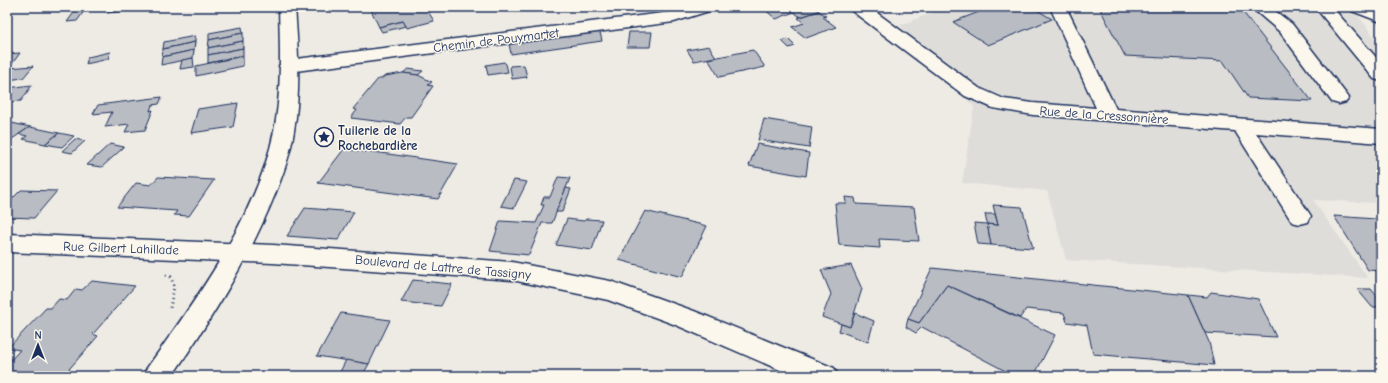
<svg xmlns="http://www.w3.org/2000/svg" width="1388" height="383" font-family="'Comic Neue',sans-serif">
<style>
.built{fill:#deddda}
.building{fill:#b9bcc3;stroke:#1b2f5e}
.lines{fill:none;stroke-linecap:round;stroke-linejoin:round}
.minor-casing{stroke:#1b2f5e;stroke-width:3}
.major-casing{stroke:#1b2f5e;stroke-width:3}
.path{stroke:#1b2f5e;stroke-width:3;stroke-dasharray:1 3.5;stroke-linecap:butt}
.minor{fill:#fbf7ec;fill-rule:evenodd}
.major{fill:#fbf7ec;fill-rule:evenodd}
.labels{text-anchor:middle;dominant-baseline:central;stroke-width:3;stroke-linejoin:round;paint-order:stroke}
.street-label{font-size:13px;fill:#1b2f5e;stroke:#fbf7ec}
.poi-label{font-size:13px;font-weight:bold;fill:#1b2f5e;stroke:#fbf7ec;text-anchor:start}
</style>
<rect width="100%" height="100%" fill="#eeebe4"/>
<filter id="ink" filterUnits="userSpaceOnUse"><feTurbulence type="fractalNoise" baseFrequency=".025" numOctaves="2"/><feDisplacementMap in="SourceGraphic" scale="8" xChannelSelector="R" yChannelSelector="G"/><feConvolveMatrix kernelMatrix="1 2 1 2 8 2 1 2 1" color-interpolation-filters="sRGB"/></filter>
<g filter="url(#ink)">
<!-- built -->
<polygon class="built" points="948,7 1381,7 1381,25 1357,14 1381,46 1381,203 1313,200 1368,278 1066,260 1047,191 962,183 974,107 900,25"/>
<!-- building -->
<g class="building">
<polygon points="78,7 87,7 77,21 67,22"/>
<polygon points="111,7 121,7 117,12 107,13"/>
<polygon points="121,7 132,7 129,11 117,12"/>
<polygon points="384,7 418,7 420,10 426,8 434,21 407,28 403,21 379,27 371,10"/>
<polygon points="766,7 802,7 804,9 813,7 819,11 800,17 794,12 776,19 763,8"/>
<polygon points="992,7 1032,7 1052,19 988,45 953,22"/>
<polygon points="1099,7 1239,7 1312,101 1248,98 1223,61 1125,56"/>
<polygon points="819,11 826,16 823,17 836,27 806,38 792,27 804,23 798,18"/>
<polygon points="403,21 406,26 382,32 379,27"/>
<polygon points="242,27 243,33 209,40 209,33"/>
<polygon points="600,32 602,41 511,54 509,44"/>
<polygon points="629,32 652,32 650,47 627,47"/>
<polygon points="243,33 243,41 208,48 209,40"/>
<polygon points="195,36 195,42 163,49 164,42"/>
<polygon points="788,39 795,46 789,48 782,41"/>
<polygon points="243,41 243,48 208,55 208,48"/>
<polygon points="195,42 194,50 162,57 163,49"/>
<polygon points="709,46 716,57 694,61 687,50"/>
<polygon points="243,48 243,56 208,63 208,55"/>
<polygon points="194,50 193,58 161,65 162,57"/>
<polygon points="753,50 765,67 719,77 708,59"/>
<polygon points="110,52 108,59 86,64 88,57"/>
<polygon points="20,53 9,68 33,66 23,78 7,80 7,54"/>
<polygon points="243,56 243,66 196,76 196,66"/>
<polygon points="193,58 194,67 180,69 182,60"/>
<polygon points="504,62 506,64 508,72 488,75 486,65"/>
<polygon points="524,65 527,77 512,79 510,66"/>
<polygon points="408,69 423,71 418,75 403,73"/>
<polygon points="403,73 418,75 432,82 428,85 433,86 411,117 406,117 400,124 351,118 357,110 353,109 378,79 381,79 385,76"/>
<polygon points="32,85 21,101 7,102 7,88"/>
<polygon points="162,97 159,104 152,105 150,111 153,110 145,130 125,132 129,124 105,127 112,112 93,114 98,105"/>
<polygon points="238,103 233,127 191,133 198,109"/>
<polygon points="764,119 812,127 809,148 758,140"/>
<polygon points="7,122 30,127 12,139 7,137"/>
<polygon points="30,127 40,129 59,133 45,144 23,139 27,136 19,134"/>
<polygon points="59,133 74,136 62,147 45,144"/>
<polygon points="75,139 85,141 72,153 62,151"/>
<polygon points="110,144 124,147 102,167 87,165"/>
<polygon points="757,144 809,153 806,176 749,166"/>
<polygon points="344,149 366,152 367,151 458,164 438,199 318,183"/>
<polygon points="158,177 214,180 189,216 174,215 177,211 117,207 136,183 151,185"/>
<polygon points="558,177 570,178 552,223 542,223 529,255 490,251 500,221 536,223 544,205 541,205 544,197 550,197"/>
<polygon points="514,180 527,182 514,208 501,206"/>
<polygon points="566,188 571,189 562,212 556,212"/>
<polygon points="21,190 57,191 34,218 7,217 7,204"/>
<polygon points="845,197 855,198 856,204 914,207 919,241 879,239 880,248 839,245 835,203 846,203"/>
<polygon points="993,205 1022,207 1033,248 991,245 987,224 998,225"/>
<polygon points="305,208 354,212 338,240 287,236"/>
<polygon points="645,211 707,226 682,277 619,260"/>
<polygon points="985,214 995,214 998,225 987,224"/>
<polygon points="1334,216 1376,219 1381,226 1381,271 1368,270"/>
<polygon points="567,219 584,221 586,219 602,220 592,250 556,245"/>
<polygon points="974,223 987,224 991,245 978,244"/>
<polygon points="851,265 862,289 850,327 822,317 831,294 821,270"/>
<polygon points="932,268 1188,295 1209,342 1214,365 1093,354 1087,325 1067,322 1064,313 1026,309 1020,318 947,285 919,323 908,319"/>
<polygon points="413,280 451,284 452,284 441,306 401,302"/>
<polygon points="92,281 135,286 93,334 98,336 63,376 7,376 7,364 20,350 8,348 46,308 51,308 59,299 67,300 76,289 82,290"/>
<polygon points="947,285 1055,335 1034,376 1015,376 922,327 916,333 906,327 908,319 919,323"/>
<polygon points="1357,289 1371,289 1381,301 1381,307 1372,307"/>
<polygon points="1211,292 1258,299 1276,337 1205,333 1188,295 1207,297"/>
<polygon points="341,313 390,320 369,364 317,356"/>
<polygon points="855,313 874,321 868,342 839,331 841,324 850,327"/>
<polygon points="346,360 369,364 362,376 340,372"/>
</g>
<g class="lines">
<defs>
<g id="minor">
<polygon points="687,7 711,7 709,11 674,22 288,72 282,70 279,66 282,62 288,60 671,12"/>
<polygon points="850,7 869,7 979,88 1004,99 1033,103 1096,108 1050,7 1066,7 1116,109 1381,129 1381,143 1256,133 1311,216 1308,222 1300,224 1292,222 1235,131 1033,115 993,108 965,96 852,11"/>
<polygon points="1251,7 1270,7 1292,24 1346,94 1349,98 1346,102 1339,104 1332,102 1280,32"/>
<polygon points="1315,7 1332,7 1381,63 1381,81 1374,79"/>
<polygon points="1350,7 1372,7 1381,11 1381,22 1352,11"/>
<polygon points="7,234 273,245 512,262 610,281 694,311 834,368 838,376 794,376 676,325 608,300 512,280 273,263 7,252"/>
</g>
<path id="major" d="M279 7H295C298 48 301 90 294 131 291 152 284 172 276 192 250 257 212 318 172 376H143L147 368C196 300 258 214 274 131 282 91 280 48 279 7Z"/>
</defs>
<!-- minor casing -->
<use href="#minor" class="minor-casing"/>
<!-- major casing -->
<use href="#major" class="major-casing"/>
<!-- path -->
<polyline class="path" points="166,275 171,277 174,287 170,308"/>
<!-- minor -->
<use href="#minor" class="minor"/>
<!-- major -->
<use href="#major" class="major"/>
</g>
</g>
<!-- icons -->
<defs>
<symbol id="sight-ring" viewBox="-11 -11 22 22"><circle r="9.5" fill="#fbf7ec" stroke="#1b2f5e" stroke-width="1.5"/><path d="M0-6L1.8-2.2L6-1.7L2.9 1.2L3.7 5.4L0 3.3L-3.7 5.4L-2.9 1.2L-6-1.7L-1.8-2.2Z" fill="#1b2f5e"/></symbol>
</defs>
<g fill-rule="evenodd">
<use href="#sight-ring" x="313" y="126" width="22" height="22"/>
</g>
<g class="labels">
<!-- street labels -->
<g class="street-label">
<text transform="translate(496 40) rotate(-7)">Chemin de Pouymartet</text>
<text transform="translate(1104 115) rotate(4)">Rue de la Cressonnière</text>
<text transform="translate(121 248) rotate(2)">Rue Gilbert Lahillade</text>
<text transform="translate(443 267) rotate(5)">Boulevard de Lattre de Tassigny</text>
</g>
<!-- poi labels -->
<g class="poi-label">
<text x="338" y="130">Tuilerie de la<tspan x="338" dy="15">Rochebardière</tspan></text>
</g>
</g>
<!-- margin -->
<rect width="1388" height="383" fill="none" stroke="#fbf7ec" stroke-width="24"/>
<rect x="12" y="12" width="1364" height="359" fill="none" stroke="#1b2f5e" stroke-width="1.5" filter="url(#ink)"/>
<!-- north arrow -->
<g transform="translate(38 345)" stroke="#fbf7ec" stroke-width="3" paint-order="stroke">
<path d="M0-3L7 15L0 10L-7 15Z" fill="#1b2f5e"/>
<text y="-6" font-size="11" font-weight="bold" text-anchor="middle" fill="#1b2f5e">N</text>
</g>
</svg>
